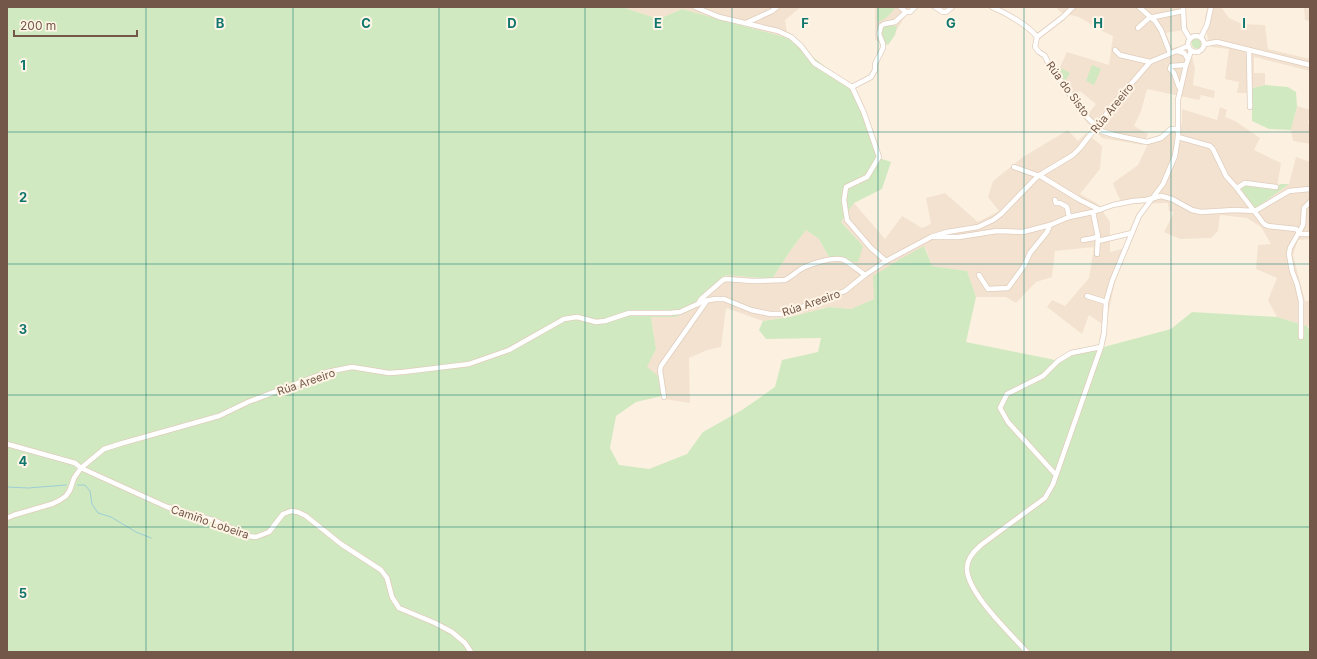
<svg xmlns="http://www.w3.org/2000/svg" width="1317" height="659" font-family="Inter,sans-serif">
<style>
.residential{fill:#f3e2cf}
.green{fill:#d1e9c0}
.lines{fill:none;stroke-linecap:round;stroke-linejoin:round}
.stream{stroke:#9cced7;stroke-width:1}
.minor-casing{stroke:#e0cdbd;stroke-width:6}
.minor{stroke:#fff;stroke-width:4.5}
.grid{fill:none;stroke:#0f766e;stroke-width:1;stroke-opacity:0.55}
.labels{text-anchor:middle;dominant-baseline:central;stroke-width:4;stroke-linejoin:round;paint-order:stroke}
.street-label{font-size:11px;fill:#735748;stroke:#fff5e7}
.grid-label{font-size:13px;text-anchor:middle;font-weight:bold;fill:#0f766e;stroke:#fff5e7;stroke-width:4;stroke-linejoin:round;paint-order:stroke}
</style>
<rect width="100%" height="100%" fill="#fcf1e1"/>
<!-- residential -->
<g class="residential">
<polygon points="622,7 801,7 785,20 788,38 682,9 659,19"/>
<polygon points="875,7 906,7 909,9 888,45 875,40"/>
<polygon points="1058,7 1186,7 1186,23 1188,29 1166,33 1172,48 1189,45 1195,68 1193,85 1215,91 1214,98 1201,95 1199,100 1147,89 1141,111 1134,126 1148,134 1143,145 1102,138 1084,119 1096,104 1080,91 1071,99 1057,77 1060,67 1067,52 1109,65 1113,36 1102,31 1079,17 1062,13 1057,9"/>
<polygon points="1208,7 1221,7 1229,18 1242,24 1265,25 1268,49 1310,59 1310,71 1254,57 1254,73 1265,73 1265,85 1253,88 1252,93 1237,93 1239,82 1225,79 1229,49 1211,47 1207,36 1205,17"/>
<polygon points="1304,7 1310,7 1310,21 1305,20"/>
<polygon points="1297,106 1310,110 1308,124 1310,124 1310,144 1293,141 1291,130"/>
<polygon points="1220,107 1227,110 1225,117 1235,121 1260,138 1254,150 1281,163 1277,188 1255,209 1289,184 1296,157 1310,162 1310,239 1298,240 1293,255 1305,301 1310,301 1310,326 1307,326 1277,317 1268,300 1277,278 1256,269 1258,245 1271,244 1261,227 1247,218 1220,215 1218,231 1211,238 1180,239 1164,232 1174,212 1169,211 1168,203 1123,204 1118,196 1113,183 1138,165 1148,144 1174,126 1182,124 1182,109 1217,120"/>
<polygon points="1068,130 1078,141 1086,133 1102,146 1100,169 1080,194 1098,204 1110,222 1110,252 1126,248 1116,278 1108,314 1102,324 1089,315 1082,334 1047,307 1052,300 1065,306 1089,278 1094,247 1055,251 1052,277 1036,282 1016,303 1006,297 976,297 967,271 932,266 925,247 874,299 851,309 829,307 794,316 763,321 726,308 721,347 707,350 689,358 690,403 664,399 662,396 646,367 656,349 651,317 676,317 699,301 726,275 772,279 790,251 806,230 819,239 831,261 863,246 841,222 854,203 885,239 902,216 922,228 931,224 926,198 945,193 978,222 999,211 988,197 993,181 1023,157"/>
</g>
<!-- green -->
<g class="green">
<polygon points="7,7 622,7 659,19 682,9 788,38 852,87 879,158 891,162 882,189 854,203 841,222 863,246 858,262 831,261 819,239 806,230 790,251 772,279 726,275 690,311 676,317 651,317 656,349 647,367 658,376 662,396 636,402 616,416 610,448 619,465 649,469 687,454 703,432 742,410 775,387 782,360 818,352 821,338 766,339 759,330 763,321 794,316 829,307 851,309 874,299 873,276 902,258 924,246 932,266 967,271 976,297 966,342 1055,360 1171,329 1192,312 1277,317 1307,326 1310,331 1310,652 7,652"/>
<path d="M877 7H896C891 13 885 21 877 22Z"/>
<path d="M885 25 897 26 895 35 888 45 884 43C882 35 880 31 885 25Z"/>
<circle cx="1197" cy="43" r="5.5"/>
<polygon points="1092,65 1101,69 1094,85 1086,81"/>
<polygon points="1061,68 1070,73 1064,83 1059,77"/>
<polygon points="1265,85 1288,87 1296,92 1297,106 1291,130 1269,129 1252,121 1252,93 1253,88"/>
<polygon points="1246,184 1277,188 1280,184 1289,184 1255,209 1240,189"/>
</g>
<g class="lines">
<!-- stream -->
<g class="stream">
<polyline points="78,485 85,485 90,491 92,504 98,513 111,517 136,532 151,538"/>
<polyline points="7,487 28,488 66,485"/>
</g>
<defs>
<g id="minor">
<polyline points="695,7 719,17 778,31 791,37 801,46 814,63 852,87 871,77 875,70 875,64 883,48 883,44 879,34 881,26 884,24 895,22 906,12"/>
<polyline points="900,7 906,12 910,12 915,7"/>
<polyline points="935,7 943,12 946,12 952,7"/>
<path d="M992 7C1006 13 1028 25 1037 37"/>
<polyline points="1073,7 1063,17 1037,37 1035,47 1039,52 1045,56 1051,69 1061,81 1080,110 1101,131 1114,135 1147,142 1161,138 1171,129 1178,129"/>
<polyline points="1139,7 1155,21 1161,30 1170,53"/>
<polyline points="1183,7 1184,29 1190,39"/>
<polyline points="746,23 772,11 777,7"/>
<polyline points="1138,28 1149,18 1183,11"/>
<circle cx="1196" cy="44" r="8"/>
<polyline points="1201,37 1207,25 1211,7"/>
<polyline points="1205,44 1217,42 1310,65"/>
<polyline points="1115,50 1120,55 1150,62"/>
<polyline points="1249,50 1250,107"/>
<polyline points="1177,51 1184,53 1188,59"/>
<polyline points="852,87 864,113 879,157 867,177 846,187 844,200 847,220 871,248 886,261"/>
<polyline points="1179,87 1174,73 1170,69 1171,66 1186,65"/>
<polyline points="1178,137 1210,146 1213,149 1226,176 1235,186 1264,224 1268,226 1296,229 1301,234 1310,234"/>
<polyline points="1014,167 1042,177 1080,200 1100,210"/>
<polyline points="1237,188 1245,183 1276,187"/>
<polyline points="1055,200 1056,203 1060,203 1067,207 1069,217"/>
<polyline points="1093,212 1098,237 1097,254"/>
<polyline points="933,237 959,237 997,231 1023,232 1050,225 1069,217 1093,212 1113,205 1133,201 1146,200 1161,196 1172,199 1192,210 1201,212 1235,210 1255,211 1289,191 1310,189"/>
<polyline points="1083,240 1094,238 1098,235"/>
<polyline points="1098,241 1132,233"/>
<polyline points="979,275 988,289 1008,288 1024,266 1030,253 1047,232 1050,225"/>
<polyline points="1087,296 1106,302"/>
<path d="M698 304 701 299 723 280 726 279 753 281 785 280C791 277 795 273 801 269 810 264 834 256 844 260 851 264 858 270 865 275"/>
<polyline points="1301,337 1301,301 1297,284 1292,271 1289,254 1290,248 1303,225 1304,208 1310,202"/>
<polyline points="664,397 660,370 661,366 706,302"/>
<polyline points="7,444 75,463 81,468 167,507 216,521 248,536 256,537 269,532 283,514 291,511 298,512 306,516 341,544 381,570 387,578 392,597 399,608 435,623 452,632 465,643 471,652"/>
<polyline points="1056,475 1008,422 1000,408 1007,394 1043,376 1058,361 1071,353 1101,347"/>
<polyline points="7,518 14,515 52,504 60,500 66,496 70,490 74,478 81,468 104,449 123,443 219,416 248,402 327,372 352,367 389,373 403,372 469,364 509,350 564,319 577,317 596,322 605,321 629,313 670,313 680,312 704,301 715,299 724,299 751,310 770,314 783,314 845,291 865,275 886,261 931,237 947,232 978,227 993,220 1001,214 1038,176 1073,155 1080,148 1118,99 1150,62 1188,46"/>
<path d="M1027 652C1011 634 966 592 967 568 967 559 974 551 981 545L1045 498 1053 484 1101 347 1104 333 1106 302 1112 281 1139 216 1163 184 1175 156 1178 137V100L1186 65 1191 51"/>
</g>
</defs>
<!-- minor casing -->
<use href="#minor" class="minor-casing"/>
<!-- minor -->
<use href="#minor" class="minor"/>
</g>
<!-- grid -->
<path class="grid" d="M146 7V652M293 7V652M439 7V652M585 7V652M732 7V652M878 7V652M1024 7V652M1171 7V652M7 132H1310M7 264H1310M7 395H1310M7 527H1310"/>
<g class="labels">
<!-- street labels -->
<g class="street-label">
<text transform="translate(1068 89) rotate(54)">Rúa do Sisto</text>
<text transform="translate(1112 108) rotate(-51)">Rúa Areeiro</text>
<text transform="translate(811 303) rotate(-19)">Rúa Areeiro</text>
<text transform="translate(306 382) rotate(-19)">Rúa Areeiro</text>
<text transform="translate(210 522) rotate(19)">Camiño Lobeira</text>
</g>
</g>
<g class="grid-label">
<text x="220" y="28">B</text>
<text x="366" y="28">C</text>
<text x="512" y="28">D</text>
<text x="658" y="28">E</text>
<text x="805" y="28">F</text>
<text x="951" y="28">G</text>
<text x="1098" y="28">H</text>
<text x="1244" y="28">I</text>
<text x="23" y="70">1</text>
<text x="23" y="202">2</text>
<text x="23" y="334">3</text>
<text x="23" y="466">4</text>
<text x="23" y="598">5</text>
</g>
<!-- border -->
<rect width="1317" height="659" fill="none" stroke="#735748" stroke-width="16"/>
<!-- scale -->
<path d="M14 30v6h123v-6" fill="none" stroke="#735748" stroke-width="2"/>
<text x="20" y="30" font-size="12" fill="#735748" stroke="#fff5e7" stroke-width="3" paint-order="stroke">200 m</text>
</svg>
